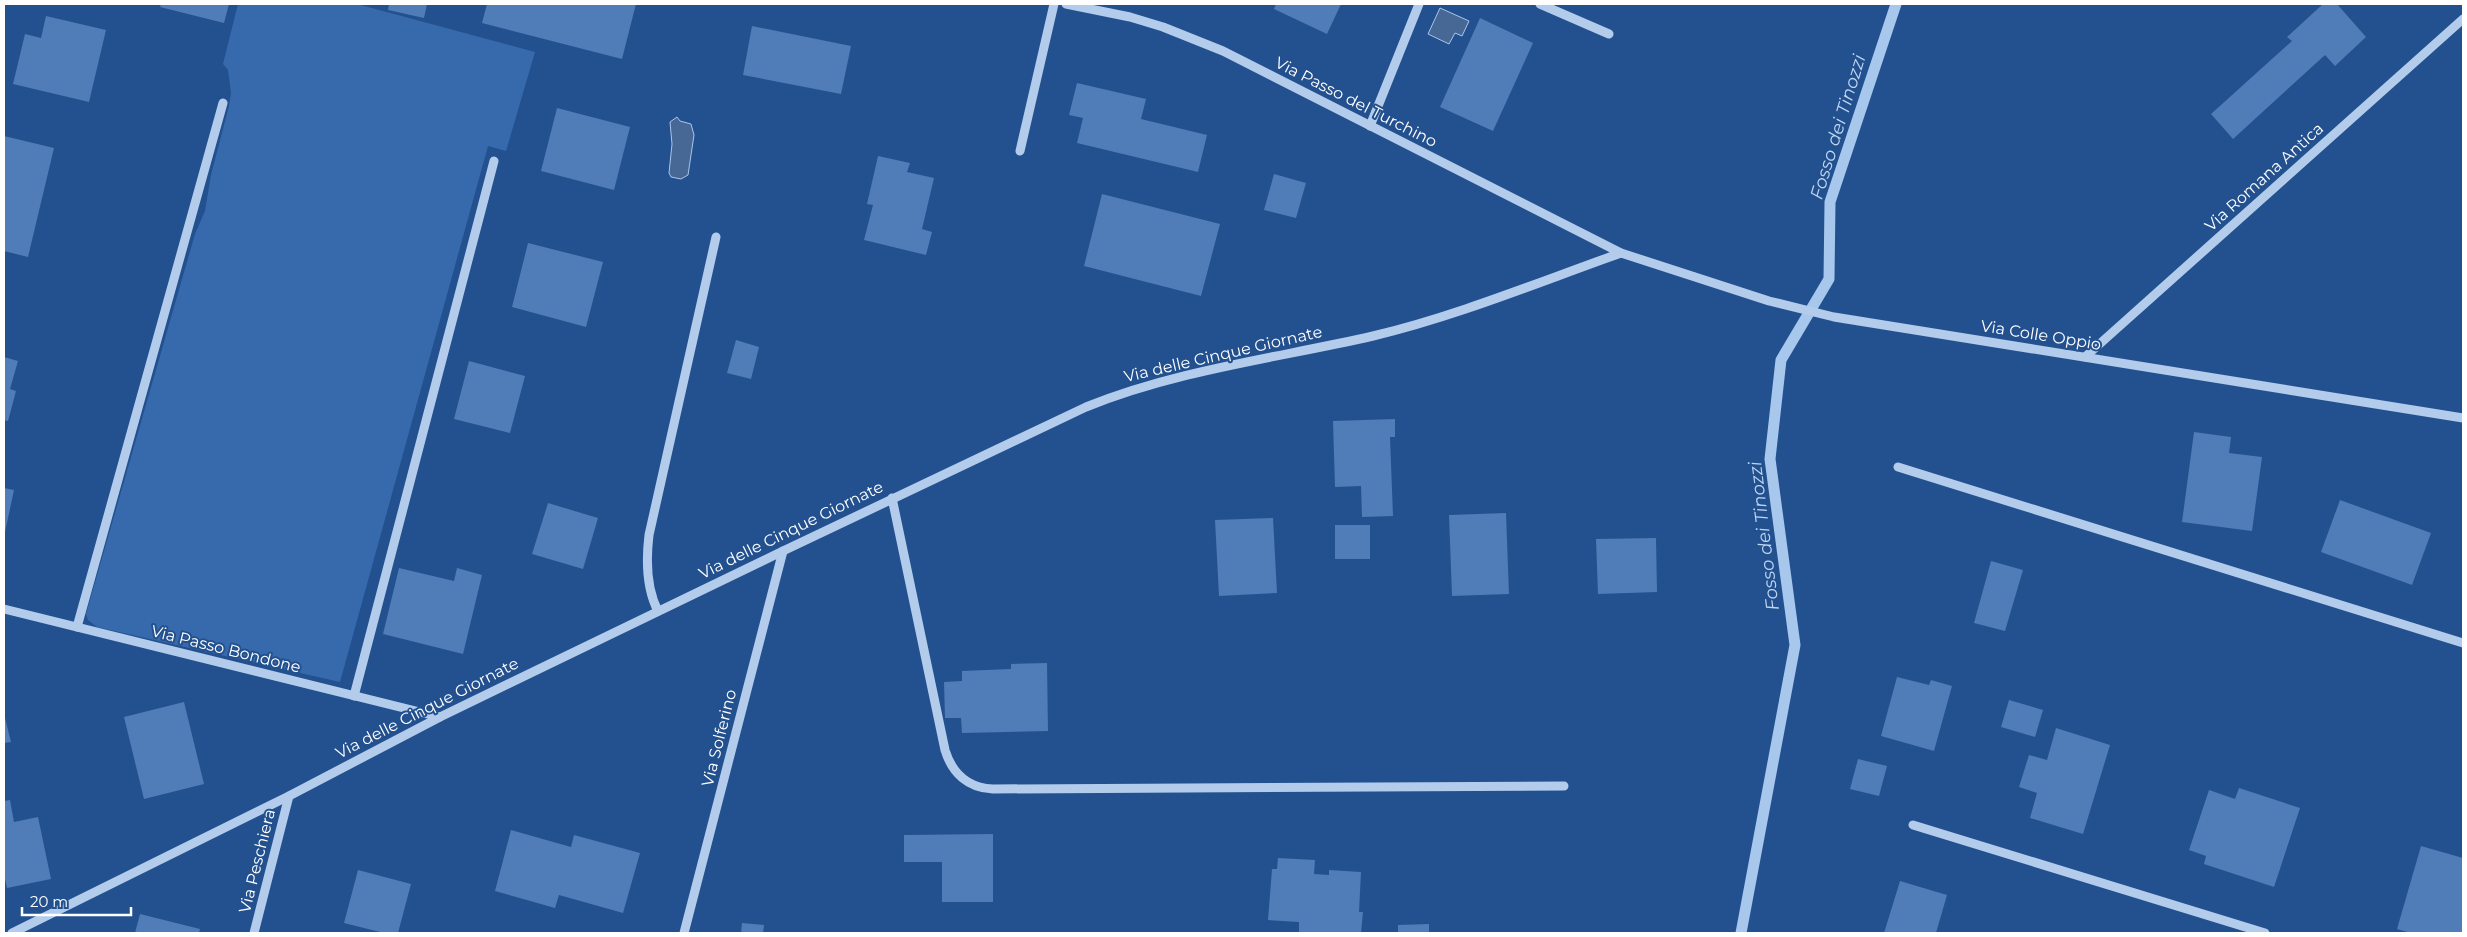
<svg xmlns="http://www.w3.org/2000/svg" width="2467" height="937" font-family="Montserrat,sans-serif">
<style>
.green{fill:#376aac}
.water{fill:#476794;stroke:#a7c7ed}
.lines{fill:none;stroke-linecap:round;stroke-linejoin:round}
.stream{stroke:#a7c7ed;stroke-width:11}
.building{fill:#507cb8}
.minor{stroke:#b3ccec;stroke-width:9}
.labels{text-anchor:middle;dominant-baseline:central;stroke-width:4;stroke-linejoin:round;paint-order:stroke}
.street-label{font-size:16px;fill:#fff;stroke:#23518f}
.water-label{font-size:18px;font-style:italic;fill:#bfd6f3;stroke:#23518f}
</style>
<rect width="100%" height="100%" fill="#23518f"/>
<!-- green -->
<polygon class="green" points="238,4 357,4 535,52 506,151 488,146 340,682 97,627 88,620 86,614 195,234 205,211 211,175 229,106 231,93 228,70 223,64"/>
<!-- water -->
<g class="water">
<polygon points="1440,8 1469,21 1462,36 1455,33 1449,44 1428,34"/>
<polygon points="677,117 680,121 691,124 694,135 688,175 681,179 671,177 669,173 672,144 670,122"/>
</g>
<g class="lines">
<!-- stream -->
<polyline class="stream" points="1741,933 1795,645 1770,459 1781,360 1829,279 1830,202 1896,4"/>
</g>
<!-- building -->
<g class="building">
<polygon points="161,4 229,4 224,23 160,7"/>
<polygon points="389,4 427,4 424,18 388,10"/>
<polygon points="487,4 636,4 622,59 482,23"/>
<polygon points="1276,4 1341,4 1327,34 1274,9"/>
<polygon points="2323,4 2337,4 2366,37 2335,66 2325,55 2233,139 2211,114 2292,41 2287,37"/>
<polygon points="46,16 106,30 89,102 13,84 25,34 41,38"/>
<polygon points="1480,18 1533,43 1493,131 1440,107"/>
<polygon points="752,26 851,46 841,94 743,75"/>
<polygon points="1077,83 1146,99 1141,119 1207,135 1198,172 1077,143 1083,118 1069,115"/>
<polygon points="557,108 630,127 614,190 541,171"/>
<polygon points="4,136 54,148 28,257 4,251"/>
<polygon points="878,156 910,163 907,172 934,178 922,229 932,232 926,255 864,240 873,205 867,204"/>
<polygon points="1274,174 1306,183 1296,218 1264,210"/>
<polygon points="1102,194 1220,224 1201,296 1084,266"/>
<polygon points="528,243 603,262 586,327 512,307"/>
<polygon points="736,340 759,347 751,379 727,373"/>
<polygon points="4,357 18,361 10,389 16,391 8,421 4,420"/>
<polygon points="469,361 525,376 510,433 454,419"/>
<polygon points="1395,419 1395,437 1390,437 1393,516 1362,517 1361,486 1335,487 1333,421"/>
<polygon points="2194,432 2231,437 2229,453 2262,457 2252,531 2182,522"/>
<polygon points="4,488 14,490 5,532 4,532"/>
<polygon points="2340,500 2431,533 2412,585 2321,552"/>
<polygon points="548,503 598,518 583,569 532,554"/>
<polygon points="1506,513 1509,594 1452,596 1449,515"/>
<polygon points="1273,518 1277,593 1219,596 1215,520"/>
<rect x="1335" y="525" width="35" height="34"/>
<polygon points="1656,538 1657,592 1598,594 1596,539"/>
<polygon points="1991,561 2023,570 2005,631 1974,623"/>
<polygon points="399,568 454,581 457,568 482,575 463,654 383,634"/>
<polygon points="1047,663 1048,731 962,733 961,718 945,718 944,682 962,681 962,671 1011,669 1011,664"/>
<polygon points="1897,677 1929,685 1931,680 1952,686 1934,751 1881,736"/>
<polygon points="2009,700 2043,710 2035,737 2001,727"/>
<polygon points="184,702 204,784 144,799 124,717"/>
<polygon points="4,714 11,742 4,743"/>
<polygon points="2056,728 2110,745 2083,834 2030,818 2037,793 2019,787 2029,755 2047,760"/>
<polygon points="1858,759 1887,766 1879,796 1850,789"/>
<polygon points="2239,788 2300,808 2274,887 2204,864 2206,856 2189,850 2209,790 2235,799"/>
<polygon points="10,800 14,822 38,817 51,879 7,888 4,874 4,801"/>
<polygon points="511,830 571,847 574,835 640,853 623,913 559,895 555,908 495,891"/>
<polygon points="993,834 993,902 942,902 942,862 904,862 904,835"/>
<polygon points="2421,846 2463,858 2463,933 2411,933 2397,929"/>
<polygon points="1278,858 1315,860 1314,874 1329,875 1329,870 1361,872 1359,912 1363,912 1361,933 1299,933 1299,922 1268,920 1272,869 1277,869"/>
<polygon points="358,870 411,884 398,933 384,933 344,923"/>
<polygon points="1900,881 1947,895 1936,933 1884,933"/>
<polygon points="140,914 200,929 199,933 135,933"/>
<polygon points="742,923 764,925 763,933 741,933"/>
<polygon points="1429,924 1429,933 1398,933 1398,925"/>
</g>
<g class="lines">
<!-- minor -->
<g class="minor">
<polyline points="1066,4 1130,17 1163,27 1223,51 1621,253 1769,301 1834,317 2463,418"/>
<polyline points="1540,4 1609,34"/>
<polyline points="1370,126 1419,4"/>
<polyline points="1020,151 1054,4"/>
<polyline points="2085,357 2463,19"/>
<polyline points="1898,467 2463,643"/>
<path d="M892 498 945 750C952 773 968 788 993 789L1564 786"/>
<polyline points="4,609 440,717"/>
<path d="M658 611C646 588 646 560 649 535L716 237"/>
<polyline points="77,627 223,103"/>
<polyline points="354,696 494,161"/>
<polyline points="1913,825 2265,933"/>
<path d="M12 933 289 796 440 717 783 551 1086 407C1177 370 1277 358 1373 336 1457 316 1539 282 1621 253"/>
<polyline points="254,933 289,796"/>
<polyline points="684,933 783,551"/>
</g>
</g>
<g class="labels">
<!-- street labels -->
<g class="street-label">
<text transform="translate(1356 102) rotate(27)">Via Passo del Turchino</text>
<text transform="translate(2264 177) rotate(-42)">Via Romana Antica</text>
<text transform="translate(2041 335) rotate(9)">Via Colle Oppio</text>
<text transform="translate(1223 354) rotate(-13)">Via delle Cinque Giornate</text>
<text transform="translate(791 530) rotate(-26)">Via delle Cinque Giornate</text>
<text transform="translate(226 649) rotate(14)">Via Passo Bondone</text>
<text transform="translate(427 708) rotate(-27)">Via delle Cinque Giornate</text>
<text transform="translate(719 738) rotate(-76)">Via Solferino</text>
<text transform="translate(257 861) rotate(-76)">Via Peschiera</text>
</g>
<!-- water labels -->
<g class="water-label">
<text transform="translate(1838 127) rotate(-73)">Fosso dei Tinozzi</text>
<text transform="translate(1764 536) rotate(-97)">Fosso dei Tinozzi</text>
</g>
</g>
<!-- border -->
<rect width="2467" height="937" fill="none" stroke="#ffffff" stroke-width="10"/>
<!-- scale -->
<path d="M22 907v8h109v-8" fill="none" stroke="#ffffff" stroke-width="2.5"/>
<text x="30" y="907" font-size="15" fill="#ffffff" stroke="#23518f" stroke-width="4" paint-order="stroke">20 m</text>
</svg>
